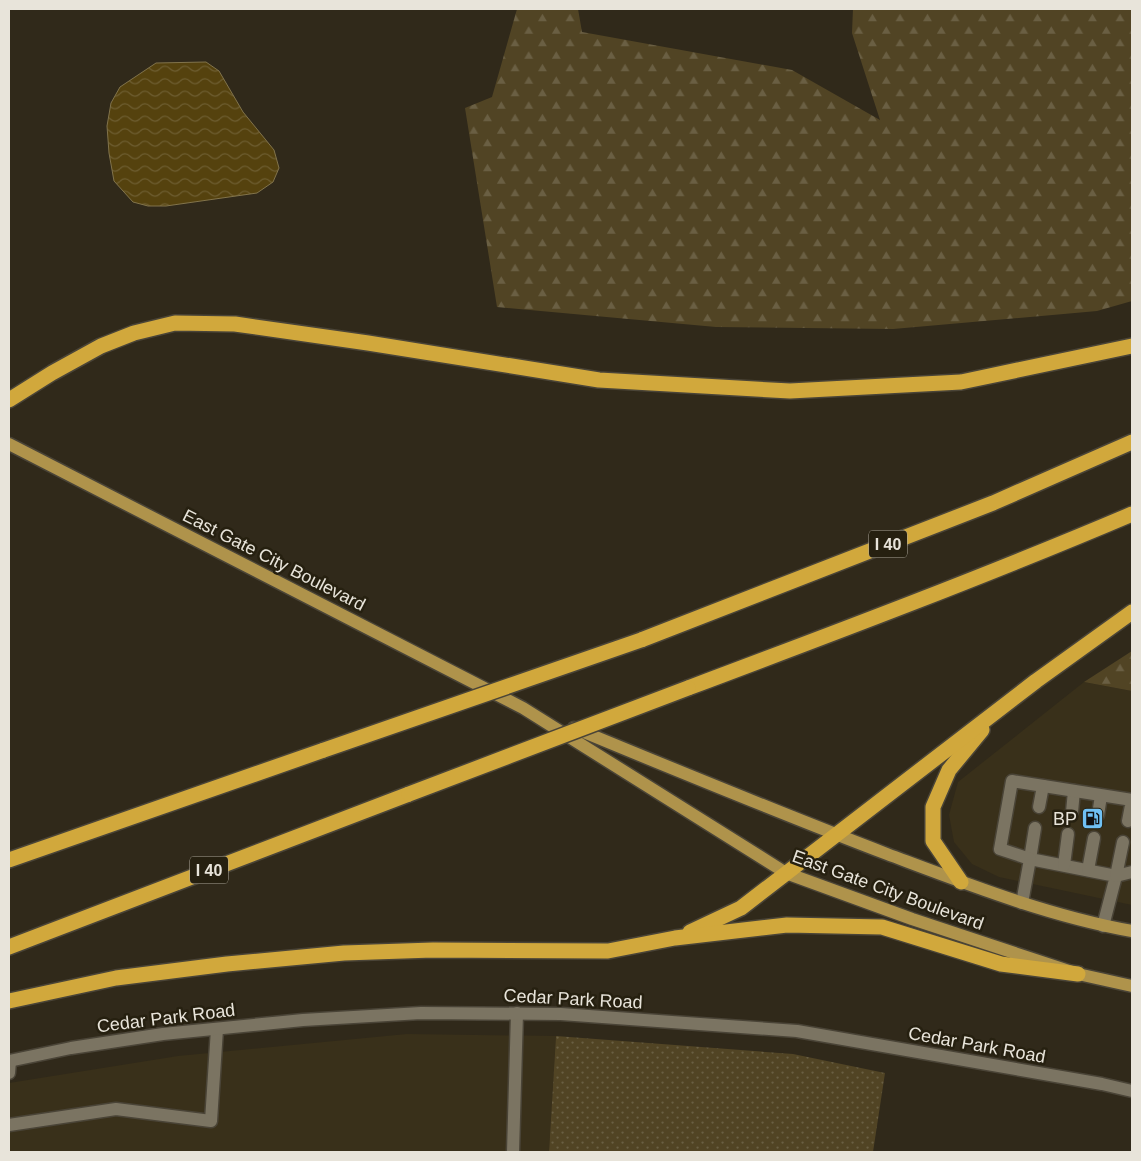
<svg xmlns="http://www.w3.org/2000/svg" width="1141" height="1161" font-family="Helvetica,sans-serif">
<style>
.built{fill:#39301a}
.grass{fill:url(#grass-dots)}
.forest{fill:url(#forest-firs)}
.water{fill:url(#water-waves);stroke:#81734b}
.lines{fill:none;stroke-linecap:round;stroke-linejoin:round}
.lane-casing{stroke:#4a4437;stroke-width:15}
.street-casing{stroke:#4a4437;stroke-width:15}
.primary-casing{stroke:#4a4437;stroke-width:15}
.highway-casing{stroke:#4a4437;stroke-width:18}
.lane{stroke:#7b7462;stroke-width:12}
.street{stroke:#7b7462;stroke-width:12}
.primary{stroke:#af934b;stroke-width:12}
.highway{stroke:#d1a83c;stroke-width:15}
.highway-bridge-casing{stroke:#4a4437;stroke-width:18;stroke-linecap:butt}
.highway-bridge{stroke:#d1a83c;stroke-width:15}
.labels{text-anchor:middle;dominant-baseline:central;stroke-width:5;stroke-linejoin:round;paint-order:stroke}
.shield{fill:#262010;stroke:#aea99d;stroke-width:1}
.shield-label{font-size:16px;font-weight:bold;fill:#e8e4da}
.street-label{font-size:18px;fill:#e8e4da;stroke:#262010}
.poi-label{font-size:18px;fill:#e8e4da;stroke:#262010;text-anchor:end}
</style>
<defs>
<pattern id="grass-dots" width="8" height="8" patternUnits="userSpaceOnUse" patternTransform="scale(1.25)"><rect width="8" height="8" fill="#514424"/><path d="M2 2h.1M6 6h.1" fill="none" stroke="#6a5f43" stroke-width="1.8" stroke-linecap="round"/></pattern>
<pattern id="forest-firs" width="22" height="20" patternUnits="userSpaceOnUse" patternTransform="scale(1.25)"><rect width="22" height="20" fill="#514424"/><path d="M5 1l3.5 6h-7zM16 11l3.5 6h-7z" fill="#6a5f43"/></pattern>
<pattern id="water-waves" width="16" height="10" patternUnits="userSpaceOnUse" patternTransform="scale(1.25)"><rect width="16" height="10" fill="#55420e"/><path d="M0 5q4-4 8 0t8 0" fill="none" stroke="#6d5d30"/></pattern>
</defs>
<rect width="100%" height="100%" fill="#30291a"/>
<!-- built -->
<g class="built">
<polygon points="1084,682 1132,691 1132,905 999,877 972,864 954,842 949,815 958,782"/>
<polygon points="407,1034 556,1036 549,1152 9,1152 9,1083 178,1056"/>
</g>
<!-- grass -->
<polygon class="grass" points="556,1036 793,1054 885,1073 873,1152 549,1152"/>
<!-- forest -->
<g class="forest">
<polygon points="517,9 578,9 582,32 792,70 880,120 852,33 853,9 1132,9 1132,301 1097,311 893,329 716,327 497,307 465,108 492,97"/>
<polygon points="1132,651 1132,691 1084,682"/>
</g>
<!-- water -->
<polygon class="water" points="206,62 219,71 243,112 274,150 279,168 273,182 257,193 166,206 148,206 133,202 114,181 109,153 107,126 111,103 120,87 156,63"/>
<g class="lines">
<defs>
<g id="lane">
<polyline points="1039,807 1043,786"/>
<polyline points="1072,812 1074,791"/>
<polyline points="1098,815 1101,796"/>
<polyline points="1035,828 1030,859 1116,876 1103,926"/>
<polyline points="1123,842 1116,876 1132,872"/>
<polyline points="1064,865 1068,834"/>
<polyline points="1088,870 1094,838"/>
<polyline points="1022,903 1030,859 1000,849 1012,781 1132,800 1128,821"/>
<polyline points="9,1073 10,1061"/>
<polyline points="9,1125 116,1109 211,1121 217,1029"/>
<polyline points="513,1152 517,1013"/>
</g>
<polyline id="street" points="9,1061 71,1048 163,1034 303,1020 421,1013 561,1014 797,1031 1102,1084 1132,1091"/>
<g id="primary">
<polyline points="9,444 523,708 786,873 912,919 1078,974 1132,986"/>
<path d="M574 728C678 771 782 814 887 854 967 884 1048 916 1132 931"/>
</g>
<g id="highway">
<polyline points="9,400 52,373 101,346 134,333 175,323 235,324 368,343 599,380 790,391 961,382 1132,346"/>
<polyline points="641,640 993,503 1132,442"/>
<path d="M688 688C837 632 986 576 1132 514"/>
<polyline points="9,860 324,750"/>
<polyline points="961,882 933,841 933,807 949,770 982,730"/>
<polyline points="690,932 741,908 1036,681 1132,612"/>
<polyline points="9,947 409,794"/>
<polyline points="9,1001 116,978 227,964 344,953 433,950 608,951 675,938 787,925 882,927 1001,964 1078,974"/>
</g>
</defs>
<!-- lane casing -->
<use href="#lane" class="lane-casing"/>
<!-- street casing -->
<use href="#street" class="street-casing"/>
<!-- primary casing -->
<use href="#primary" class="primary-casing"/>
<!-- highway casing -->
<use href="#highway" class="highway-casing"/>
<!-- lane -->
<use href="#lane" class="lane"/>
<!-- street -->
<use href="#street" class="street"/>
<!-- primary -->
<use href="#primary" class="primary"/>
<!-- highway -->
<use href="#highway" class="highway"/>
<defs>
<g id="highway-bridge">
<polyline points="324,750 641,640"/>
<polyline points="409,794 688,688"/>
</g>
</defs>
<!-- highway-bridge casing -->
<use href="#highway-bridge" class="highway-bridge-casing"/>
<!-- highway-bridge -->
<use href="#highway-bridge" class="highway-bridge"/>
</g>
<!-- icons -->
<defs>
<symbol id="fuel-square" viewBox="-11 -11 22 22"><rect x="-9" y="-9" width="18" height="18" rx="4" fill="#70c1f4" stroke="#262010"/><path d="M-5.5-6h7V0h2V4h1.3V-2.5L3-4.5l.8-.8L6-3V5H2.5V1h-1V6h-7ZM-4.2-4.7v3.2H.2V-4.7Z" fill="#111"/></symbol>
</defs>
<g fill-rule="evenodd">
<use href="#fuel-square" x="1080" y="806" width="25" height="25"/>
</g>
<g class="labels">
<!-- shield labels -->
<g class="shield">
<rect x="869" y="530.5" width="38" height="27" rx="4"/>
<rect x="190" y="856.5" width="38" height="27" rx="4"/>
</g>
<g class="shield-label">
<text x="888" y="544">I 40</text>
<text x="209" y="870">I 40</text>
</g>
<!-- street labels -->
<g class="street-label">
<text transform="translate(274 560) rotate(27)">East Gate City Boulevard</text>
<text transform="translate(888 890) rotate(20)">East Gate City Boulevard</text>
<text transform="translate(573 999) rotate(3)">Cedar Park Road</text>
<text transform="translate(166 1018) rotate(-7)">Cedar Park Road</text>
<text transform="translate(977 1045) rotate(10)">Cedar Park Road</text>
</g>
<!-- poi labels -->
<g class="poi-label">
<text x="1077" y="819">BP</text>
</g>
</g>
<!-- border -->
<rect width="1141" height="1161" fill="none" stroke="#e8e4da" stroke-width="20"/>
</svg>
